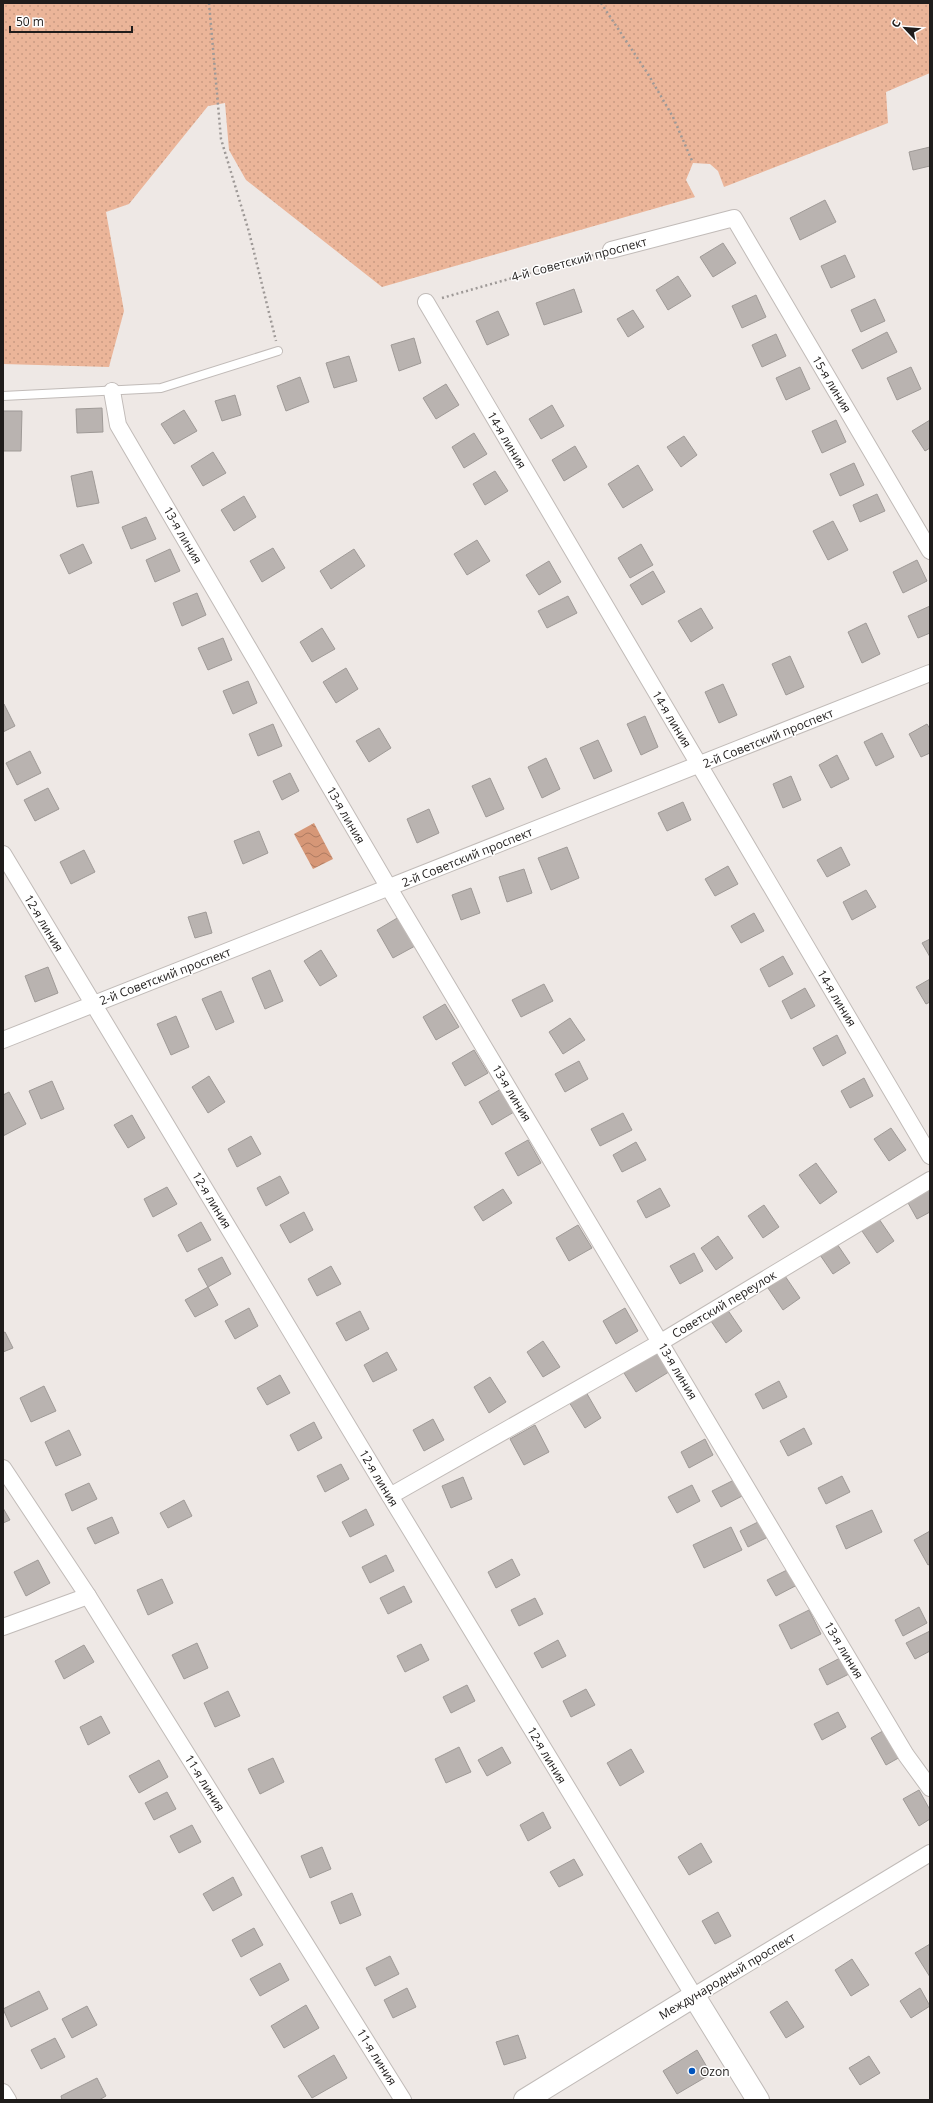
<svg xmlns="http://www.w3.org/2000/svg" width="933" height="2103" font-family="'Open Sans',sans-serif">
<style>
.grass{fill:url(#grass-dots)}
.water{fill:url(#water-waves)}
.building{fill:#b9b3b0;stroke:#9f9a97}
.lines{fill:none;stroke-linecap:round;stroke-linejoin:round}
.lane-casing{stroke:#c1bbb8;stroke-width:10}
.street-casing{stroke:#c1bbb8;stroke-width:18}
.secondary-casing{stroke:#c1bbb8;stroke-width:24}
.path{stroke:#9e9997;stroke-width:2.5;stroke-dasharray:2 3;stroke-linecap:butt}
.lane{stroke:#fff;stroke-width:8}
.street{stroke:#fff;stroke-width:16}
.secondary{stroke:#fff;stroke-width:22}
.poi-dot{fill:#0054bd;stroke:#fff;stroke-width:1.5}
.labels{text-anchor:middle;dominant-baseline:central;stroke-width:3;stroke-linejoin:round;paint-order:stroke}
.street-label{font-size:12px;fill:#1f1c1b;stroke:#fff}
.poi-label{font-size:12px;fill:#1f1c1b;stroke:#fff;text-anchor:start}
</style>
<defs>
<pattern id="grass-dots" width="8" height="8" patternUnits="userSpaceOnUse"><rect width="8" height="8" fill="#ebb599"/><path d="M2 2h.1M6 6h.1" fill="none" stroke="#c99b83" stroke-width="1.8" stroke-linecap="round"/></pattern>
<pattern id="water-waves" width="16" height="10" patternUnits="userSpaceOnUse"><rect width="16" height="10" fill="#d69777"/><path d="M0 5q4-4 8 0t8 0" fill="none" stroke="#ad7a61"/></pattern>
</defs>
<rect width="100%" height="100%" fill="#eee8e5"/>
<!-- grass -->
<polygon class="grass" points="3,3 930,3 930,73 886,92 888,123 724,187 718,171 710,164 693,163 686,180 695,197 382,287 246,180 229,150 225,103 208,106 129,204 106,212 124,311 109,367 3,364"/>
<!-- water -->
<polygon class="water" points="314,823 333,859 313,869 294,834"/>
<!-- building -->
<g class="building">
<polygon points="930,147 930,166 913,170 909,152"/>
<polygon points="825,200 836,222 800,240 790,218"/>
<polygon points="723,243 736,263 713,277 700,257"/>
<polygon points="845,255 855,277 831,288 821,266"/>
<polygon points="678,276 691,296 668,310 656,290"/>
<polygon points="574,289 582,312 544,325 536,303"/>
<polygon points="756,295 766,317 742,328 732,306"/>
<polygon points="875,299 885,321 861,332 851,310"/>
<polygon points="633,310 644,327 628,337 617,319"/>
<polygon points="498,311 509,335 487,345 476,321"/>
<polygon points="887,332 897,352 862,369 852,350"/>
<polygon points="776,334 786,356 762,367 752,345"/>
<polygon points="414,338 421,363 399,371 391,345"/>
<polygon points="349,356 357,381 334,388 326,363"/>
<polygon points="800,367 810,389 786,400 776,378"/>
<polygon points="911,367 921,389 897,400 887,378"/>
<polygon points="300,377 309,402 286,411 277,386"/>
<polygon points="446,384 459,405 436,419 423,398"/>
<polygon points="235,395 241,415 222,421 215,401"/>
<polygon points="552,405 564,426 541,439 529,419"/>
<polygon points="102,408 103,432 77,433 76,409"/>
<polygon points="184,410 197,431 174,444 161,424"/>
<polygon points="3,411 22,411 21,451 3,451"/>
<polygon points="836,420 846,442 822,453 812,431"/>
<polygon points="930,420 930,448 925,451 912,431"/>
<polygon points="474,433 487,454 464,468 452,447"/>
<polygon points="684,436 697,455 681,467 667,447"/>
<polygon points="575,446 587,467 564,481 552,460"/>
<polygon points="213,452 226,473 203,486 191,466"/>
<polygon points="854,463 864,485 840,496 830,474"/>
<polygon points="638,465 653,490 623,508 608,484"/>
<polygon points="92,471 99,503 77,507 71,476"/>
<polygon points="495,471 508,491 485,505 473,484"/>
<polygon points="877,494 885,511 860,522 853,505"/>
<polygon points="244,496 256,517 234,531 221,510"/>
<polygon points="146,517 156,539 131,549 122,527"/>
<polygon points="833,521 848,550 828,560 813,531"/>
<polygon points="477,540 490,561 467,575 454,554"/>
<polygon points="83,544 92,563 69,574 60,555"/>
<polygon points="641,544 653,565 630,578 618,558"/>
<polygon points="273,548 285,568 262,582 250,561"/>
<polygon points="170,549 180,571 155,582 146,560"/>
<polygon points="354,549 365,566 331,589 320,571"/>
<polygon points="917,560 927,581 903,593 893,572"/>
<polygon points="549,561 561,582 539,595 526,575"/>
<polygon points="653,571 665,592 642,605 630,585"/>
<polygon points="197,593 206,615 182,626 173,603"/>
<polygon points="568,596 577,613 547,628 538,611"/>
<polygon points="930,606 930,633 918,638 908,616"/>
<polygon points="701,608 713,628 691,642 678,621"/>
<polygon points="866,623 880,654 862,663 848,632"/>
<polygon points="322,628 335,649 312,662 300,642"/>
<polygon points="223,638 232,660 208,670 198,648"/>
<polygon points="790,656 804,687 786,695 772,664"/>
<polygon points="346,668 358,689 336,703 323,682"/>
<polygon points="248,681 257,703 233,714 223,691"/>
<polygon points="723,684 737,715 719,723 705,692"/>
<polygon points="4,704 15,726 3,732 3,705"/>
<polygon points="645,716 658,747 641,755 627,724"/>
<polygon points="273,724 282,746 258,756 249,734"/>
<polygon points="927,724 930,729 930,753 921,757 909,734"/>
<polygon points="379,728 391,748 369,762 356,741"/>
<polygon points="882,733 894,757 876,766 864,742"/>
<polygon points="598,740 612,771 594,779 580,748"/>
<polygon points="30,751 41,773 17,785 6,763"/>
<polygon points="837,755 849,779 831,788 819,765"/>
<polygon points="546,758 560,789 542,798 528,767"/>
<polygon points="290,773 299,791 282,800 273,781"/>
<polygon points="791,776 801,800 783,808 773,784"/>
<polygon points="490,778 504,809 486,817 472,786"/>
<polygon points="48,788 59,809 35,821 24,800"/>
<polygon points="683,802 691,820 667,831 658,813"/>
<polygon points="429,809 439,833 417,843 407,819"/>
<polygon points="259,831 268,853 243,864 234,841"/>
<polygon points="567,847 579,878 551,890 538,858"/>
<polygon points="841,847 850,865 827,877 817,860"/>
<polygon points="84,850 95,872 71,884 60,862"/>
<polygon points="728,866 738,884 715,896 705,879"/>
<polygon points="524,869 532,893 507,902 499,877"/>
<polygon points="471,888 480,913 461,920 452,895"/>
<polygon points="866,890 876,907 852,920 843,902"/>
<polygon points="206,912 212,933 195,938 188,917"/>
<polygon points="754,913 764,931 741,943 731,926"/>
<polygon points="399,917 415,946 393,958 377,930"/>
<polygon points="930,939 930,957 922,943"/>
<polygon points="321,950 337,976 320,986 304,961"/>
<polygon points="783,956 793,974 769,987 760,969"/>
<polygon points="48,967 58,993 35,1002 25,976"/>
<polygon points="270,970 283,1001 265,1009 252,978"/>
<polygon points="930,979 930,1002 926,1004 916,987"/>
<polygon points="544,984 553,1001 521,1017 512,1000"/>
<polygon points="805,988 815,1006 791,1019 782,1001"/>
<polygon points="221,991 234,1022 216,1030 202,999"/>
<polygon points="445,1004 459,1027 436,1040 423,1017"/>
<polygon points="176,1016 189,1047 171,1055 157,1024"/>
<polygon points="570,1018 585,1040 563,1054 549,1032"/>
<polygon points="837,1035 846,1053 823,1066 813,1048"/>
<polygon points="474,1050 488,1073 465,1086 452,1063"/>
<polygon points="579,1061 588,1079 565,1092 555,1074"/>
<polygon points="209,1076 225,1102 208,1113 192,1087"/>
<polygon points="864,1078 873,1096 850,1108 841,1091"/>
<polygon points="52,1081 64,1109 41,1119 29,1091"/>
<polygon points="501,1089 514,1112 492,1125 479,1102"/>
<polygon points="9,1092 26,1124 3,1136 3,1095"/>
<polygon points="623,1113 632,1130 600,1146 591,1129"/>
<polygon points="132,1115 145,1138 128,1148 114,1125"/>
<polygon points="891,1128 906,1150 889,1161 874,1139"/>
<polygon points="251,1136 261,1154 237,1167 228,1149"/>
<polygon points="528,1140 541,1163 518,1176 505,1153"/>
<polygon points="636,1142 646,1160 622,1172 613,1155"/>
<polygon points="816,1163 837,1192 820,1204 799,1175"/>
<polygon points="280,1176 289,1193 266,1206 257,1188"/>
<polygon points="167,1187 177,1204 153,1217 144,1199"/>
<polygon points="660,1188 670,1206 646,1218 637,1201"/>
<polygon points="503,1189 512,1203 483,1221 474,1207"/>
<polygon points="930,1189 930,1212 917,1219 907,1201"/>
<polygon points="764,1205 779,1227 763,1238 748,1216"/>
<polygon points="304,1212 313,1230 290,1243 280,1225"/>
<polygon points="879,1219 894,1241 877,1253 862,1231"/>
<polygon points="201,1222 211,1240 187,1252 178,1235"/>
<polygon points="578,1225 592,1248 569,1261 556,1238"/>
<polygon points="718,1236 733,1258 716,1270 701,1248"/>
<polygon points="835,1241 850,1263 833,1274 818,1252"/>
<polygon points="694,1253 703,1271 680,1284 670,1266"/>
<polygon points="222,1257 231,1274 208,1287 198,1269"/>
<polygon points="331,1266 341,1284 317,1296 308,1279"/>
<polygon points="785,1276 800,1298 783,1310 768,1288"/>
<polygon points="208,1287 218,1305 195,1317 185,1300"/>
<polygon points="249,1308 258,1326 235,1339 225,1321"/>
<polygon points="625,1308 638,1331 616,1344 603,1321"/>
<polygon points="727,1309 742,1331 726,1343 711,1321"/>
<polygon points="360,1311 369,1329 346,1341 336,1323"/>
<polygon points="5,1332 13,1348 3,1352 3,1333"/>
<polygon points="543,1341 560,1367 543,1377 527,1352"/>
<polygon points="660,1350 672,1370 636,1392 624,1373"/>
<polygon points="387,1352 397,1370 373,1382 364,1365"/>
<polygon points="280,1375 290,1393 267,1405 257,1388"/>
<polygon points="490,1377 506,1402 489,1413 474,1387"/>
<polygon points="779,1381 787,1397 763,1409 755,1394"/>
<polygon points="44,1386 56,1411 31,1422 20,1398"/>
<polygon points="586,1392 601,1418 585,1428 569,1402"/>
<polygon points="433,1419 444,1440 424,1451 413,1430"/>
<polygon points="314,1422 322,1438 298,1451 290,1435"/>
<polygon points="535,1425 549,1452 524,1465 510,1439"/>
<polygon points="804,1428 812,1444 788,1456 780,1441"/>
<polygon points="69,1430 81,1455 56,1466 45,1442"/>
<polygon points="705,1439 713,1455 689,1468 681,1452"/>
<polygon points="341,1464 349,1479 325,1492 317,1476"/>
<polygon points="842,1476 850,1492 826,1504 818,1488"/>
<polygon points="463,1477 472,1499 451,1508 442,1486"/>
<polygon points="736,1479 744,1495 721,1507 712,1491"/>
<polygon points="89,1483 97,1499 72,1511 65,1494"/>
<polygon points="692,1485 700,1501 677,1513 668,1497"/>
<polygon points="184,1500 192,1516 168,1528 160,1513"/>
<polygon points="3,1508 10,1520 3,1523"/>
<polygon points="366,1509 374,1525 350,1537 342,1522"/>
<polygon points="872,1510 882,1532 846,1549 836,1526"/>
<polygon points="112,1517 119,1533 95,1544 87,1528"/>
<polygon points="764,1519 772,1535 748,1547 740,1531"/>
<polygon points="731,1527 742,1550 704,1568 693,1545"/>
<polygon points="930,1531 930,1564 928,1565 914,1540"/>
<polygon points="386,1555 394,1571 370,1583 362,1567"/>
<polygon points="512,1559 520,1575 496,1588 488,1572"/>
<polygon points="38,1560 50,1583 26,1596 14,1572"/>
<polygon points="791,1568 799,1584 776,1596 767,1580"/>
<polygon points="162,1579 173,1603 148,1615 137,1590"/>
<polygon points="404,1586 412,1602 388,1614 380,1598"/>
<polygon points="535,1598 543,1614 519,1626 511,1610"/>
<polygon points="919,1607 927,1623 903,1636 895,1620"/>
<polygon points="809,1610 821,1634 791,1649 779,1625"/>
<polygon points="930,1631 930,1651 915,1659 906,1643"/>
<polygon points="558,1640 566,1656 542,1668 534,1653"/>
<polygon points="197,1643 208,1668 184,1679 172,1655"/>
<polygon points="421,1644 429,1660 405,1672 397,1656"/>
<polygon points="84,1645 94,1662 64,1679 55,1661"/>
<polygon points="842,1657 851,1673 827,1685 819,1669"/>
<polygon points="467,1685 475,1701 451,1713 443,1697"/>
<polygon points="586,1689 595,1705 571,1717 563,1701"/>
<polygon points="228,1691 240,1716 215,1727 204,1703"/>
<polygon points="838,1712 846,1727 822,1740 814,1724"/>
<polygon points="101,1716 110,1733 88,1745 80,1727"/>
<polygon points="886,1729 902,1756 886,1765 871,1738"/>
<polygon points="459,1747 471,1772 446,1783 435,1759"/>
<polygon points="502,1747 511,1763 487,1776 478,1760"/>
<polygon points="631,1749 644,1772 620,1786 607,1763"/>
<polygon points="273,1758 284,1782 260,1794 248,1769"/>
<polygon points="159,1760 168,1777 139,1793 129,1776"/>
<polygon points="919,1790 930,1810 930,1819 919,1826 903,1799"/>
<polygon points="167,1792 176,1809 154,1820 145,1803"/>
<polygon points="543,1812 551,1828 528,1841 520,1825"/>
<polygon points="192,1825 201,1842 179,1853 170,1836"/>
<polygon points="701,1843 712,1862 689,1875 678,1857"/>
<polygon points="322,1847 331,1869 310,1878 301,1856"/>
<polygon points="574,1859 583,1875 559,1887 550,1872"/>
<polygon points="233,1877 242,1895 213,1911 203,1894"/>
<polygon points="352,1893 361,1915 340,1924 331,1902"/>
<polygon points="718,1912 731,1936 715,1944 702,1921"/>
<polygon points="254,1928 263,1945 241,1957 232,1940"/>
<polygon points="930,1944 930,1977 915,1953"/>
<polygon points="390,1956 399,1974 375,1986 366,1968"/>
<polygon points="852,1959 869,1985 851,1996 835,1970"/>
<polygon points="280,1963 289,1980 260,1996 250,1979"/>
<polygon points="407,1988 416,2007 393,2018 384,2000"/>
<polygon points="920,1988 930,2006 911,2018 900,2001"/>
<polygon points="39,1991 48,2009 11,2027 3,2009"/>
<polygon points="787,2001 804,2027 786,2038 770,2012"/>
<polygon points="306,2005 319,2028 284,2048 271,2026"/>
<polygon points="87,2006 97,2025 72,2038 62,2019"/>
<polygon points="518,2035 526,2058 504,2065 496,2042"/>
<polygon points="55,2038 65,2057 41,2069 31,2050"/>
<polygon points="697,2050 711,2074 677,2094 663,2071"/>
<polygon points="334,2055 347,2078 312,2098 298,2076"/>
<polygon points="869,2056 880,2073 860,2085 849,2068"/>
<polygon points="97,2078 106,2096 99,2100 62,2100 61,2096"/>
</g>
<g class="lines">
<defs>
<polyline id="lane" points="3,396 161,388 278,351"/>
<g id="street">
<polyline points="611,250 734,218 930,551"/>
<polyline points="426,302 930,1156"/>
<polyline points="112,391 118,425 389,888 906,1755 930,1788"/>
<polyline points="3,854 390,1496 694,1996 930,1853"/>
<polyline points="3,1040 930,673"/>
<polyline points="3,1468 88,1596 403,2100"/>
<polyline points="390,1496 661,1342 930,1180"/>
<polyline points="3,1627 88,1596"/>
<polyline points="3,2092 8,2100"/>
</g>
<polyline id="secondary" points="525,2100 694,1996 758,2100"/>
</defs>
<!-- lane casing -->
<use href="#lane" class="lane-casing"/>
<!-- street casing -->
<use href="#street" class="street-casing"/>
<!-- secondary casing -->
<use href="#secondary" class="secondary-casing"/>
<!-- path -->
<g class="path">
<polyline points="209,3 221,139 249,232 276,341"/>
<polyline points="601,3 648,74 673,117 693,163"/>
<polyline points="442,298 597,254"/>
</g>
<!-- lane -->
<use href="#lane" class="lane"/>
<!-- street -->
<use href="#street" class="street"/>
<!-- secondary -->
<use href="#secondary" class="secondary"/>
</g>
<!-- markers -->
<circle class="poi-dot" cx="692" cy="2071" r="4"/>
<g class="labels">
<!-- street labels -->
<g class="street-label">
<text transform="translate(579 259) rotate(-15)">4-й Советский проспект</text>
<text transform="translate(832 384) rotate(59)">15-я линия</text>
<text transform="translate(507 440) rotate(59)">14-я линия</text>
<text transform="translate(183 535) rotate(60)">13-я линия</text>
<text transform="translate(672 719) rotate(59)">14-я линия</text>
<text transform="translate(768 738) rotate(-22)">2-й Советский проспект</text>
<text transform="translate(346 815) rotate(60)">13-я линия</text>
<text transform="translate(467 857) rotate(-22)">2-й Советский проспект</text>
<text transform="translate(44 923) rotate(59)">12-я линия</text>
<text transform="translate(165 976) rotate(-21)">2-й Советский проспект</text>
<text transform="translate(837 998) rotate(59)">14-я линия</text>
<text transform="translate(512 1093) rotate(59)">13-я линия</text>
<text transform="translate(212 1200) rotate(59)">12-я линия</text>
<text transform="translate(724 1304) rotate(-31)">Советский переулок</text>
<text transform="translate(678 1371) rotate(59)">13-я линия</text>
<text transform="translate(379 1478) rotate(59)">12-я линия</text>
<text transform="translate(844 1650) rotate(59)">13-я линия</text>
<text transform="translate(547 1755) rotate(59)">12-я линия</text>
<text transform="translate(205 1783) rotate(58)">11-я линия</text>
<text transform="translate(727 1976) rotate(-31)">Международный проспект</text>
<text transform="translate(377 2057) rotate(58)">11-я линия</text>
</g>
<!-- poi labels -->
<g class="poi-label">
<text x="700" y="2071">Ozon</text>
</g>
</g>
<!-- border -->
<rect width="933" height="2103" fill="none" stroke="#1f1c1b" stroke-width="8"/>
<!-- north arrow -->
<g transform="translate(905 28) rotate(296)" stroke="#ffffff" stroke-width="3" paint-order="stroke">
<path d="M0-3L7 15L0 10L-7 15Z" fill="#1f1c1b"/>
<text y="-6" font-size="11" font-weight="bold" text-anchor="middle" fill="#1f1c1b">С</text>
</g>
<!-- scale -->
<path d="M10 26v6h122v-6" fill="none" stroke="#1f1c1b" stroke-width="2"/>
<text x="16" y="26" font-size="12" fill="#1f1c1b" stroke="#ffffff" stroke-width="3" paint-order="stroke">50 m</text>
</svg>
